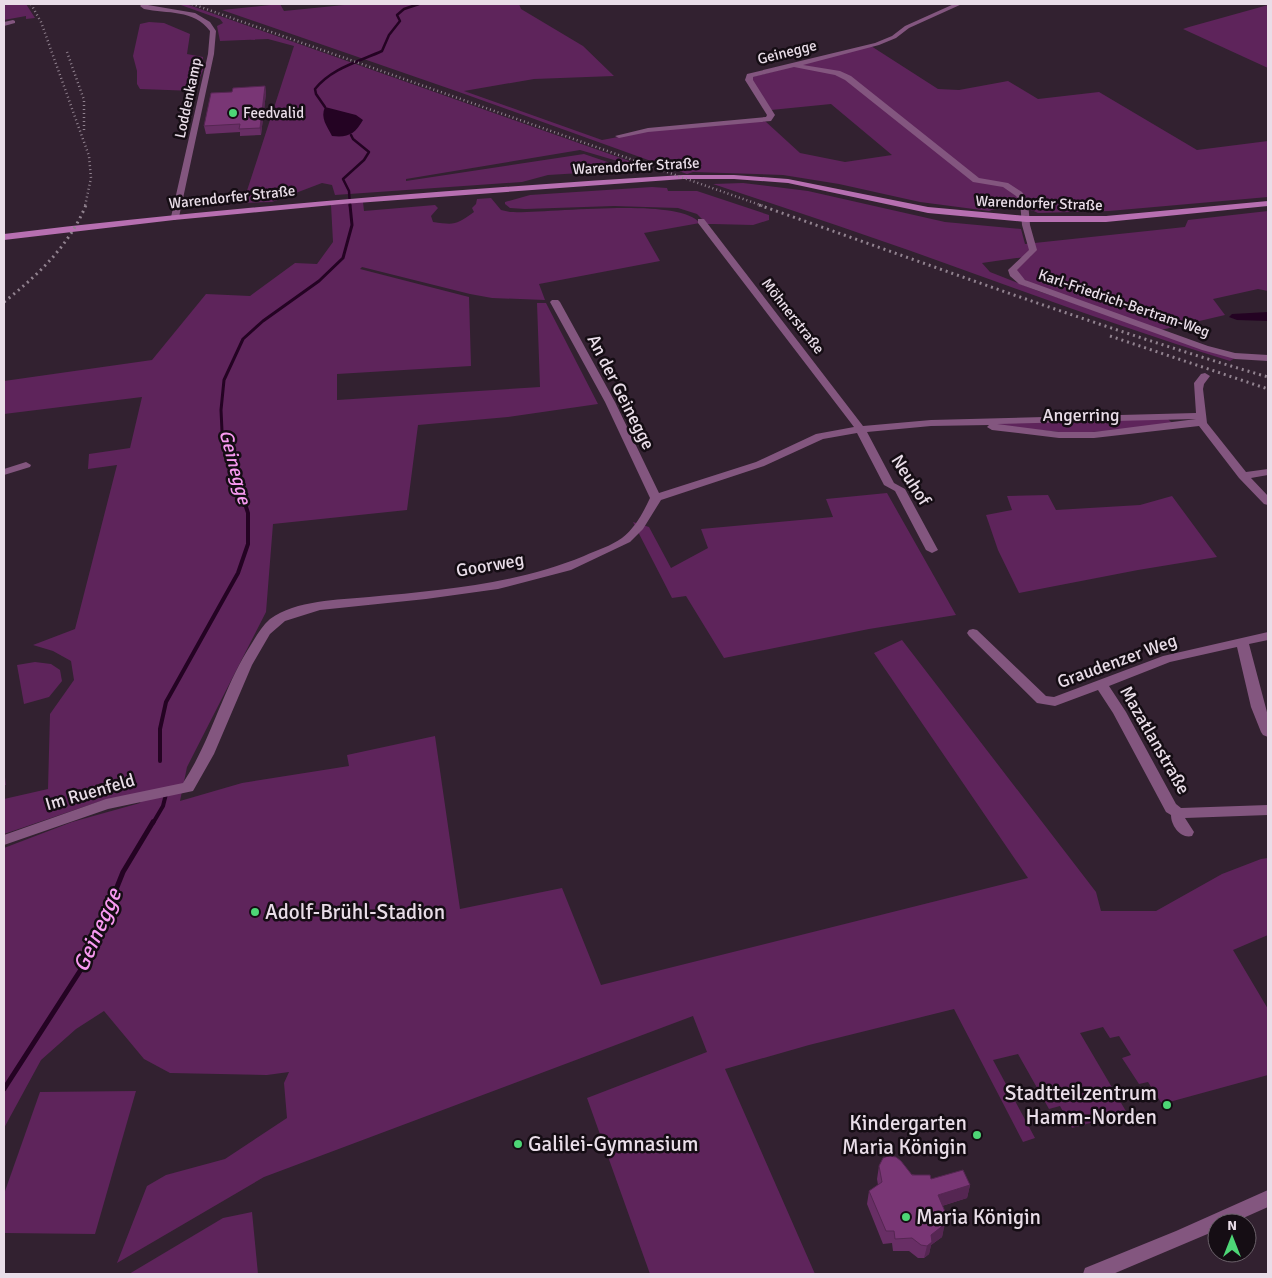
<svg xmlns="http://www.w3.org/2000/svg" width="1272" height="1278" font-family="Signika,sans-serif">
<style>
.green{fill:#5e245b}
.water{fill:#240323}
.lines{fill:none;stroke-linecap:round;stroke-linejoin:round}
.stream-far3{stroke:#240323;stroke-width:2.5}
.stream-far2{stroke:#240323;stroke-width:3}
.stream-far1{stroke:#240323;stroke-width:4}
.stream{stroke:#240323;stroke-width:5}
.street{fill:#83567f;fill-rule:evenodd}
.secondary{fill:#b76fb1;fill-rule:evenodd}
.rail-far1{stroke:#91828f;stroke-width:2.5;stroke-dasharray:1 3;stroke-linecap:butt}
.rail{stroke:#91828f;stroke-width:3;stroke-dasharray:2 4;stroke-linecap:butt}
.wall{fill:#682e65}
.shaded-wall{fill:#552652}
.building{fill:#793675;stroke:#552652}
.poi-dot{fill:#4dd676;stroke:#150d14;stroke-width:2}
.labels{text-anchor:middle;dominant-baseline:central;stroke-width:5;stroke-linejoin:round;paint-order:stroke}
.far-street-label{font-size:15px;fill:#e9dde8;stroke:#150d14}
.far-poi-label{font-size:15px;fill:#e9dde8;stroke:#150d14;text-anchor:start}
.street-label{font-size:18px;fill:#e9dde8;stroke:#150d14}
.water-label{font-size:19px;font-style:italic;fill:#f89af1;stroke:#150d14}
.near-poi-label{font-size:21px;fill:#e9dde8;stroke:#150d14;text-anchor:start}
.near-water-label{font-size:22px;font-style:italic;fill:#f89af1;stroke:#150d14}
</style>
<rect width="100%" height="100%" fill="#322130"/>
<!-- green -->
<g class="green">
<polygon points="4,4 26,4 35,18 26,19 26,16 4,20"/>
<polygon points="178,4 186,4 635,163 631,165 580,150 406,179 406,181 584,154 631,170 548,175 522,182 335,195 332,185 322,183 272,202 243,203 294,46 268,39 220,41 217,26 223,23 220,19"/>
<path d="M280 4 284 11 354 4H519L521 9 583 46 614 76 534 79 464 91 602 140 650 131 765 121 800 153 845 162 892 155 831 104 771 110 751 79 752 77 871 46 938 89 959 90 1008 81 1038 99 1099 92 1197 150 1268 141V197L1109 211 1038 213C1025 206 1003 205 989 211L920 202 839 184 783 175 693 172 687 174 459 92 222 10Z"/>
<polygon points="1268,5 1268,68 1183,29 1189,27"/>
<polygon points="149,22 164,23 190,34 187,54 203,57 203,70 195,91 140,89 137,84 137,71 133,56 140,24"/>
<path d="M743 183 808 191 945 222 1021 229 1025 244 1185 227 1188 220 1268 211V291L1258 289 1213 299 1225 315 1161 330 1033 285 1022 278 1016 270 1020 264 1031 256 982 263 990 272 1038 291 1235 358 1230 361C1122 328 1017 289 911 251 845 228 779 206 713 184Z"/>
<polygon points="652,187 667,188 668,191 697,191 769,215 769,220 753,225 713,224 707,224 697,214 678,208 614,206 525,209 510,208 505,204 505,202 530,195"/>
<path d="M491 198 501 210 510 212C547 214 678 196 700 223L644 233 660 261 539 284 545 300 492 298 470 294 362 267 360 269 469 297 471 366 337 374V400L540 387 537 303H546L598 404 508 417 418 425 407 510 273 524 266 612 187 767 180 801 242 783 349 766 347 755 435 736 460 909 562 888 601 985 1028 878 874 653 902 640 1096 892 1101 911H1156L1222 874 1261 859 1268 858V935L1233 950 1268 1009V1075L1162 1104 1148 1082 1139 1084 1122 1058 1131 1055 1119 1036 1110 1038 1103 1027 1080 1033 1127 1113 1072 1128 1060 1106 1049 1109 1018 1054 993 1060 1035 1138 1023 1142 954 1009 809 1045 725 1069 815 1274H650L587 1098 707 1052 693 1016 264 1177 117 1263 147 1186 166 1175 225 1159 287 1118 284 1083 289 1072 267 1075 170 1073 144 1059 104 1011 76 1029 41 1060 4 1128V848L72 822 140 803 144 793 101 801 4 834V799L48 789 50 714 74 680 71 661 53 651 33 645 75 629 117 465 88 469 89 454 130 448 142 397 4 414V381L152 360 206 294 250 296 295 263 317 264 333 242 331 205 363 202 364 211 435 205 438 208 431 216 433 222C455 225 456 225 474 212L472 208 476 204 477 199Z"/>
<polygon points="1168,419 1172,423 1137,430 1070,433 997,426 997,423"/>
<polygon points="887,493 956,615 869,629 724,658 686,596 672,598 633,522 649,527 671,568 708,548 701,529 833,517 826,499"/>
<polygon points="1048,495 1056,510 1140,505 1172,496 1217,557 1138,570 1019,593 998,550 986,515 1012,510 1007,496"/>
<polygon points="35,662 51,664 60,670 62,681 49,697 24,704 17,665"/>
<polygon points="136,1091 95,1234 4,1233 4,1194 40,1092"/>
<polygon points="252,1212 258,1274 129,1274 223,1218"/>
</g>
<!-- water -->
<g class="water">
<path d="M325 107 356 115 363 120C355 134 348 138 332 136 327 126 320 118 325 107Z"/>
<polygon points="1268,312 1268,321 1237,320 1229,317 1232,314"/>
</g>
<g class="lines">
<!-- stream-far3 -->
<g class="stream-far3">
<path d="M325 107 316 94 315 89C332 68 358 62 382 51L389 35 400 21 397 15 404 9 419 4"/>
<polyline points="350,206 349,191 343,179 364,160 369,152 353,139 351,135"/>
</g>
<!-- stream-far2 -->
<polyline class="stream-far2" points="236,474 222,431 221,410 224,380 243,339 263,321 319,281 343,258 352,225 350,205"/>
<!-- stream-far1 -->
<g class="stream-far1">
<polyline points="160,761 160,729 166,702 238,573 248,544 248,513 235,473"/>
<polyline points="153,823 163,806 166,794"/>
</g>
<!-- stream -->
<polyline class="stream" points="4,1089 89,957 123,872 153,822"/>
<!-- street -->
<g class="street">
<path d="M142 4 195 13 210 22 216 31 214 54 179 217 175 220 171 217 208 54 210 31C194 9 167 14 144 9L140 6Z"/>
<polygon points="954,4 962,4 909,28 896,38 879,45 803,65 840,71 851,76 979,178 1008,183 1022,192 1028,202 1030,225 1037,250 1017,270 1025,280 1208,346 1235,353 1268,355 1268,361 1235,359 1202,350 1019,284 1010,276 1008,270 1029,250 1022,225 1020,202 1016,196 1003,187 973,182 845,80 835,75 794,67 753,77 753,80 775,115 771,121 648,132 619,138 615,136 648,128 766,117 767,115 745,80 747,74 875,43 892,36 905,26"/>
<polygon points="13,20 15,21 15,23 4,26 4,22"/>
<path d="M698 219H704L863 426 931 420 1196 413 1194 383 1201 374 1205 373 1210 376 1204 384 1203 389 1207 423 1246 472 1268 469V475L1251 478 1268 496V505L1264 504 1239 478 1199 426 1094 438H1059L992 430 987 427 989 425 931 426 867 432 894 483 905 489 938 550 932 553 926 550 895 491 884 485 857 433 823 439 764 466 661 500 643 529 630 542 571 570 498 589 426 599 320 610 285 621 270 634 252 665 214 754 193 791 108 809 4 845V835L106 799 183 783C212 739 223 687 252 643 257 635 262 626 270 619 296 600 338 600 369 597 442 590 516 584 584 556 597 550 611 546 622 538 635 528 643 513 650 498L605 402 550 302 552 300H558L560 302 615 402 659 493 756 462 816 434 854 427 698 223ZM1196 419 1094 432H1059L997 424Z"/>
<polygon points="26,462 31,465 30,467 4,475 4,469"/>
<path d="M973 629 977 630 1046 696 1054 697 1163 656 1268 632V640L1249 644 1268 716V737L1263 735 1261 732 1251 707 1237 647 1170 662 1109 686 1126 712 1176 804 1181 808 1268 805V815L1185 818 1194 832 1192 836C1181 839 1171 826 1171 815L1166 812 1113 713 1098 690 1055 706 1037 703 969 636 967 633 969 630Z"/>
<polygon points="1268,1190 1268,1207 1232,1223 1217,1223 1217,1230 1113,1274 1083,1274 1085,1268 1176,1231"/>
</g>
<!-- secondary -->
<path class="secondary" d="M683 175H734L788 179 928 207 1026 216H1106L1268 201V206L1106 222H1026L928 213 788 183 734 179H683L343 204 174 220 4 240V234C230 207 456 189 683 175Z"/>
<!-- rail-far1 -->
<g class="rail-far1">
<polyline points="31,4 41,22 89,156 91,178 85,206"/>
<polyline points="192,4 763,206"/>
<polyline points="67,52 84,100 84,133"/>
</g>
<!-- rail -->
<g class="rail">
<path d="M759 205C928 264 1096 327 1268 377"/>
<path d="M4 302C38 275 69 246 86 205"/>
<polyline points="1110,336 1268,389"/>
</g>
</g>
<!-- wall -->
<g class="wall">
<polygon points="265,86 266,93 261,135 240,136 240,132 206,134 204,126 232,92"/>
<polygon points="879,1166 931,1179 970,1185 967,1198 942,1206 946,1214 942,1237 931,1245 929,1254 924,1258 918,1258 909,1251 893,1251 892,1243 883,1244 867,1204 869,1191 878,1185 877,1179"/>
</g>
<!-- shaded-wall -->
<g class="shaded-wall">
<polygon points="265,86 266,93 261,135 260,128"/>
<polygon points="4,769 6,785 4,785"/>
<polygon points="970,1185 967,1198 935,1208 938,1195"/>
<polygon points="946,1214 943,1225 945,1224 942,1237 931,1245 929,1254 924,1258 927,1246 931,1235 940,1219"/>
</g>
<!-- building -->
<g class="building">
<polygon points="265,86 260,128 239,129 240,124 204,126 211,93 232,92 233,88"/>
<polygon points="888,1156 896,1157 901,1161 912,1175 930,1175 931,1179 963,1170 970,1185 938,1195 946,1214 940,1219 945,1224 931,1235 932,1242 927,1246 921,1245 912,1238 895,1239 894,1231 886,1231 869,1191 882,1182 879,1166 883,1158"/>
</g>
<!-- markers -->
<g class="poi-dot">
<circle cx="233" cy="113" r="5"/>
<circle cx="255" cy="912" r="5"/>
<circle cx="1167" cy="1105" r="5"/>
<circle cx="977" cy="1135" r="5"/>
<circle cx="518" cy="1144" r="5"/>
<circle cx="906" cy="1217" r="5"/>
</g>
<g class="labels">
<!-- far-street labels -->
<g class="far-street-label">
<text transform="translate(787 52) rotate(-14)">Geinegge</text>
<text transform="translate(188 98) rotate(-78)">Loddenkamp</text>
<text transform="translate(636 166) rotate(-3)">Warendorfer Straße</text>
<text transform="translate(232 197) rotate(-6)">Warendorfer Straße</text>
<text transform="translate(1039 203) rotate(2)">Warendorfer Straße</text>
<text transform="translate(1124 303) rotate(19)">Karl-Friedrich-Bertram-Weg</text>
<text transform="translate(793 316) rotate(52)">Möhnerstraße</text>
</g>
<!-- far-poi labels -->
<g class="far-poi-label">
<text x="243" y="113">Feedvalid</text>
</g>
<!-- street labels -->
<g class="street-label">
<text transform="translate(621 392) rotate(63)">An der Geinegge</text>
<text x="1081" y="415">Angerring</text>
<text transform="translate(911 480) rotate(57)">Neuhof</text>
<text transform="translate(490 565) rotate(-10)">Goorweg</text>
<text transform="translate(1117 661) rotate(-20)">Graudenzer Weg</text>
<text transform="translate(1155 740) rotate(60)">Mazatlanstraße</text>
<text transform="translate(90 792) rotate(-16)">Im Ruenfeld</text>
</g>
<!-- water labels -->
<g class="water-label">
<text transform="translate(235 467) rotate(75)">Geinegge</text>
</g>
<!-- near-poi labels -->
<g class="near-poi-label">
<text x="265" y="912">Adolf-Brühl-Stadion</text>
<text x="1157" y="1093" text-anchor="end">Stadtteilzentrum<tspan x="1157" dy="24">Hamm-Norden</tspan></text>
<text x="967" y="1123" text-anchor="end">Kindergarten<tspan x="967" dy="24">Maria Königin</tspan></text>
<text x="528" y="1144">Galilei-Gymnasium</text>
<text x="916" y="1217">Maria Königin</text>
</g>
<!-- near-water labels -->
<g class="near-water-label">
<text transform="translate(97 930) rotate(-66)">Geinegge</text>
</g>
</g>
<!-- border -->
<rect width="1272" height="1278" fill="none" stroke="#e9dde8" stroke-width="10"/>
<!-- north arrow -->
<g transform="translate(1232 1238)"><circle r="24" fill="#150d14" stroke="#6a6069"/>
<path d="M0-4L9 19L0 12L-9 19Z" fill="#4dd676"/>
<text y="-8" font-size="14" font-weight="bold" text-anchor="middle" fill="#e9dde8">N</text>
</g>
</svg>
